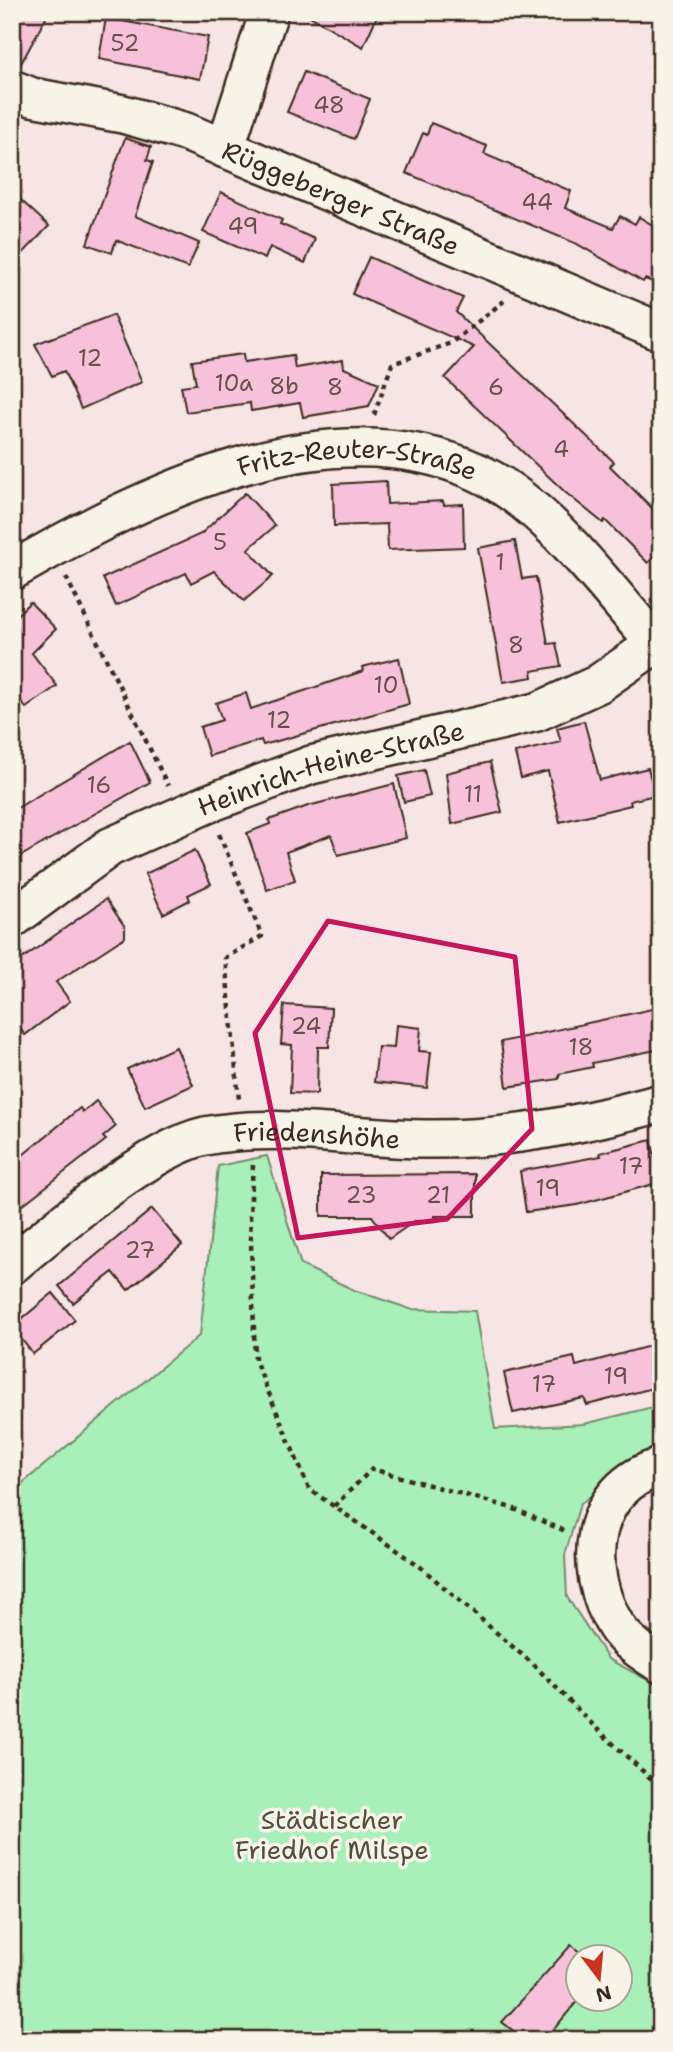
<svg xmlns="http://www.w3.org/2000/svg" width="673" height="2052" font-family="'Shantell Sans',sans-serif">
<style>
.green{fill:#a9efba;stroke:#728c6c;stroke-width:2;fill-rule:evenodd}
.building{fill:#f7c1da;stroke:#3b2a1e;stroke-width:2}
.lines{fill:none;stroke-linecap:round;stroke-linejoin:round}
.minor-casing{stroke:#3b2a1e;stroke-width:42}
.path{stroke:#3b2a1e;stroke-width:4.5;stroke-dasharray:5 5;stroke-linecap:butt}
.minor{stroke:#f7f3e8;stroke-width:37}
.marked{fill:none;stroke:#c2185b;stroke-width:5;stroke-linejoin:round}
.labels{text-anchor:middle;dominant-baseline:central;stroke-width:7;stroke-linejoin:round;paint-order:stroke}
.number-label{font-size:23px;fill:#6a504d}
.street-label{font-size:26px;fill:#3b2a1e;stroke:#f7f3e8}
.park-label{font-size:26px;fill:#51513d;stroke:#f7f3e8}
</style>
<rect width="100%" height="100%" fill="#f7e4e4"/>
<filter id="ink" filterUnits="userSpaceOnUse"><feTurbulence type="fractalNoise" baseFrequency=".0143" numOctaves="2"/><feDisplacementMap in="SourceGraphic" scale="14" xChannelSelector="R" yChannelSelector="G"/><feConvolveMatrix kernelMatrix="1 2 1 2 8 2 1 2 1" color-interpolation-filters="sRGB"/></filter>
<g filter="url(#ink)">
<!-- green -->
<path class="green" d="M267 1156 301 1265 354 1290 410 1309 475 1311 495 1429 584 1424 661 1405V1454L631 1466 580 1504 565 1555 567 1597 608 1659 661 1687V2040H12V1492L200 1335 218 1166ZM578 1958H620V2000H578Z"/>
<!-- building -->
<g class="building">
<polygon points="12,12 49,12 18,69 12,69"/>
<polygon points="303,12 379,12 363,47"/>
<polygon points="106,18 208,37 200,79 99,59"/>
<polygon points="304,72 370,99 354,139 287,112"/>
<polygon points="431,123 487,146 484,154 571,191 565,208 613,228 620,216 635,224 639,217 661,230 661,285 645,279 643,282 577,244 406,173 423,133 427,135"/>
<polygon points="125,138 151,147 147,160 153,162 135,216 199,243 188,268 116,240 112,253 87,244"/>
<polygon points="12,192 49,226 12,265"/>
<polygon points="221,192 282,220 280,224 315,239 305,263 270,247 265,259 203,232"/>
<polygon points="369,257 463,298 456,312 614,462 610,466 661,517 661,550 648,563 605,520 603,523 566,493 445,378 474,347 352,294"/>
<polygon points="113,315 142,382 81,409 64,371 52,376 35,344"/>
<polygon points="243,354 244,362 293,355 295,368 343,360 344,368 379,383 369,406 303,417 300,403 251,411 250,403 186,412 181,386 196,384 192,361"/>
<polygon points="386,481 387,504 443,501 444,505 463,504 464,547 388,550 387,524 334,526 333,484"/>
<polygon points="245,493 275,526 248,549 273,576 244,601 214,571 191,583 186,573 116,606 103,578 201,534"/>
<polygon points="515,541 522,579 536,577 548,644 556,643 561,666 532,671 533,677 503,682 478,548"/>
<polygon points="30,602 56,629 32,653 57,686 26,708 12,690 12,620"/>
<polygon points="399,658 409,704 263,745 261,740 209,756 200,727 222,720 216,703 246,693 251,709 363,671 362,667"/>
<polygon points="584,721 600,780 648,768 655,795 630,801 631,805 560,822 548,771 521,778 515,753 561,742 557,728"/>
<polygon points="130,741 150,782 21,856 12,841 12,811"/>
<polygon points="490,762 502,812 452,824 446,773"/>
<polygon points="424,770 430,796 404,802 398,776"/>
<polygon points="394,784 406,838 338,855 331,835 286,852 295,880 267,890 247,833 270,824 269,820 308,806"/>
<polygon points="195,850 211,884 188,895 190,900 163,914 145,874"/>
<polygon points="106,899 125,927 125,937 56,982 70,1001 25,1035 12,1018 12,966"/>
<polygon points="284,1005 331,1008 329,1047 318,1047 317,1094 290,1093 292,1045 281,1044"/>
<polygon points="661,1007 661,1049 592,1063 593,1067 559,1074 559,1079 507,1087 501,1042"/>
<polygon points="396,1025 421,1028 419,1051 431,1052 427,1088 374,1082 378,1047 394,1048"/>
<polygon points="176,1047 193,1085 145,1107 127,1069"/>
<polygon points="96,1101 116,1126 103,1137 106,1140 12,1213 12,1164 80,1108 83,1112"/>
<polygon points="651,1140 661,1182 577,1205 526,1212 520,1171 601,1156 600,1153"/>
<polygon points="475,1174 475,1216 435,1216 435,1221 415,1221 389,1239 372,1216 321,1216 321,1175"/>
<polygon points="152,1209 182,1245 128,1290 113,1272 73,1303 59,1286"/>
<polygon points="53,1293 75,1320 33,1354 12,1327"/>
<polygon points="661,1343 661,1386 587,1405 584,1398 513,1413 504,1373 574,1357 576,1366"/>
<polygon points="571,1945 586,1957 578,1957 579,1999 545,2040 525,2040 502,2022"/>
</g>
<g class="lines">
<defs>
<g id="minor">
<path id="s1" d="M12 89 32 97 123 114 186 132 661 332"/>
<polyline points="225,149 269,12"/>
<path id="s2" d="M12 571C143 495 325 403 477 472 547 504 605 587 655 643"/>
<path id="s3" d="M12 919 110 847 207 804 311 765 537 712 598 684 661 640"/>
<path id="s4" d="M12 1265C57 1227 150 1148 205 1136 277 1122 354 1139 427 1139 508 1140 583 1124 661 1103"/>
<path d="M661 1467C588 1487 581 1570 616 1626 626 1642 645 1654 661 1664"/>
</g>
</defs>
<!-- minor casing -->
<use href="#minor" class="minor-casing"/>
<!-- path -->
<g class="path">
<polyline points="374,415 392,364 451,343 504,301"/>
<polyline points="66,577 168,786"/>
<polyline points="219,834 262,936 225,958 239,1100"/>
<polyline points="253,1165 250,1214 255,1360 309,1489 417,1564 534,1665 596,1728 660,1787"/>
<polyline points="334,1506 372,1469 512,1508 565,1531"/>
</g>
<!-- minor -->
<use href="#minor" class="minor"/>
</g>
</g>
<!-- marked area -->
<path class="marked" d="M328 921 515 957 532 1129 447 1219 298 1238 255 1033Z"/>
<g class="labels">
<!-- number labels -->
<g class="number-label">
<text x="125" y="43">52</text>
<text x="329" y="105">48</text>
<text x="537" y="202">44</text>
<text x="243" y="226">49</text>
<text x="90" y="358">12</text>
<text x="234" y="383">10a</text>
<text x="284" y="386">8b</text>
<text x="335" y="387">8</text>
<text x="496" y="387">6</text>
<text x="561" y="449">4</text>
<text x="220" y="542">5</text>
<text x="500" y="562">1</text>
<text x="516" y="645">8</text>
<text x="386" y="685">10</text>
<text x="279" y="720">12</text>
<text x="99" y="785">16</text>
<text x="473" y="794">11</text>
<text x="306" y="1026">24</text>
<text x="581" y="1047">18</text>
<text x="631" y="1166">17</text>
<text x="548" y="1188">19</text>
<text x="361" y="1195">23</text>
<text x="438" y="1195">21</text>
<text x="140" y="1250">27</text>
<text x="616" y="1376">19</text>
<text x="544" y="1384">17</text>
</g>
<!-- street labels -->
<g class="street-label">
<text stroke="none"><textPath href="#s1" startOffset="348">Rüggeberger Straße</textPath></text>
<text stroke="none"><textPath href="#s2" startOffset="371">Fritz-Reuter-Straße</textPath></text>
<text stroke="none"><textPath href="#s3" startOffset="357">Heinrich-Heine-Straße</textPath></text>
<text stroke="none"><textPath href="#s4" startOffset="346">Friedenshöhe</textPath></text>
</g>
<!-- park labels -->
<g class="park-label">
<text x="332" y="1819">Städtischer<tspan x="332" dy="30">Friedhof Milspe</tspan></text>
</g>
</g>
<!-- margin -->
<rect width="673" height="2052" fill="none" stroke="#f7f3e8" stroke-width="42"/>
<rect x="21" y="21" width="631" height="2010" fill="none" stroke="#3b2a1e" stroke-width="2.5" filter="url(#ink)"/>
<!-- north arrow -->
<g transform="translate(599 1978) rotate(164)"><circle r="33" fill="#f7f3e8" stroke="#aca397" stroke-width="2"/>
<path d="M0-5L12 26L0 18L-12 26Z" fill="#c8321e"/>
<text y="-10" font-size="19" font-weight="bold" text-anchor="middle" fill="#3b2a1e">N</text>
</g>
</svg>
